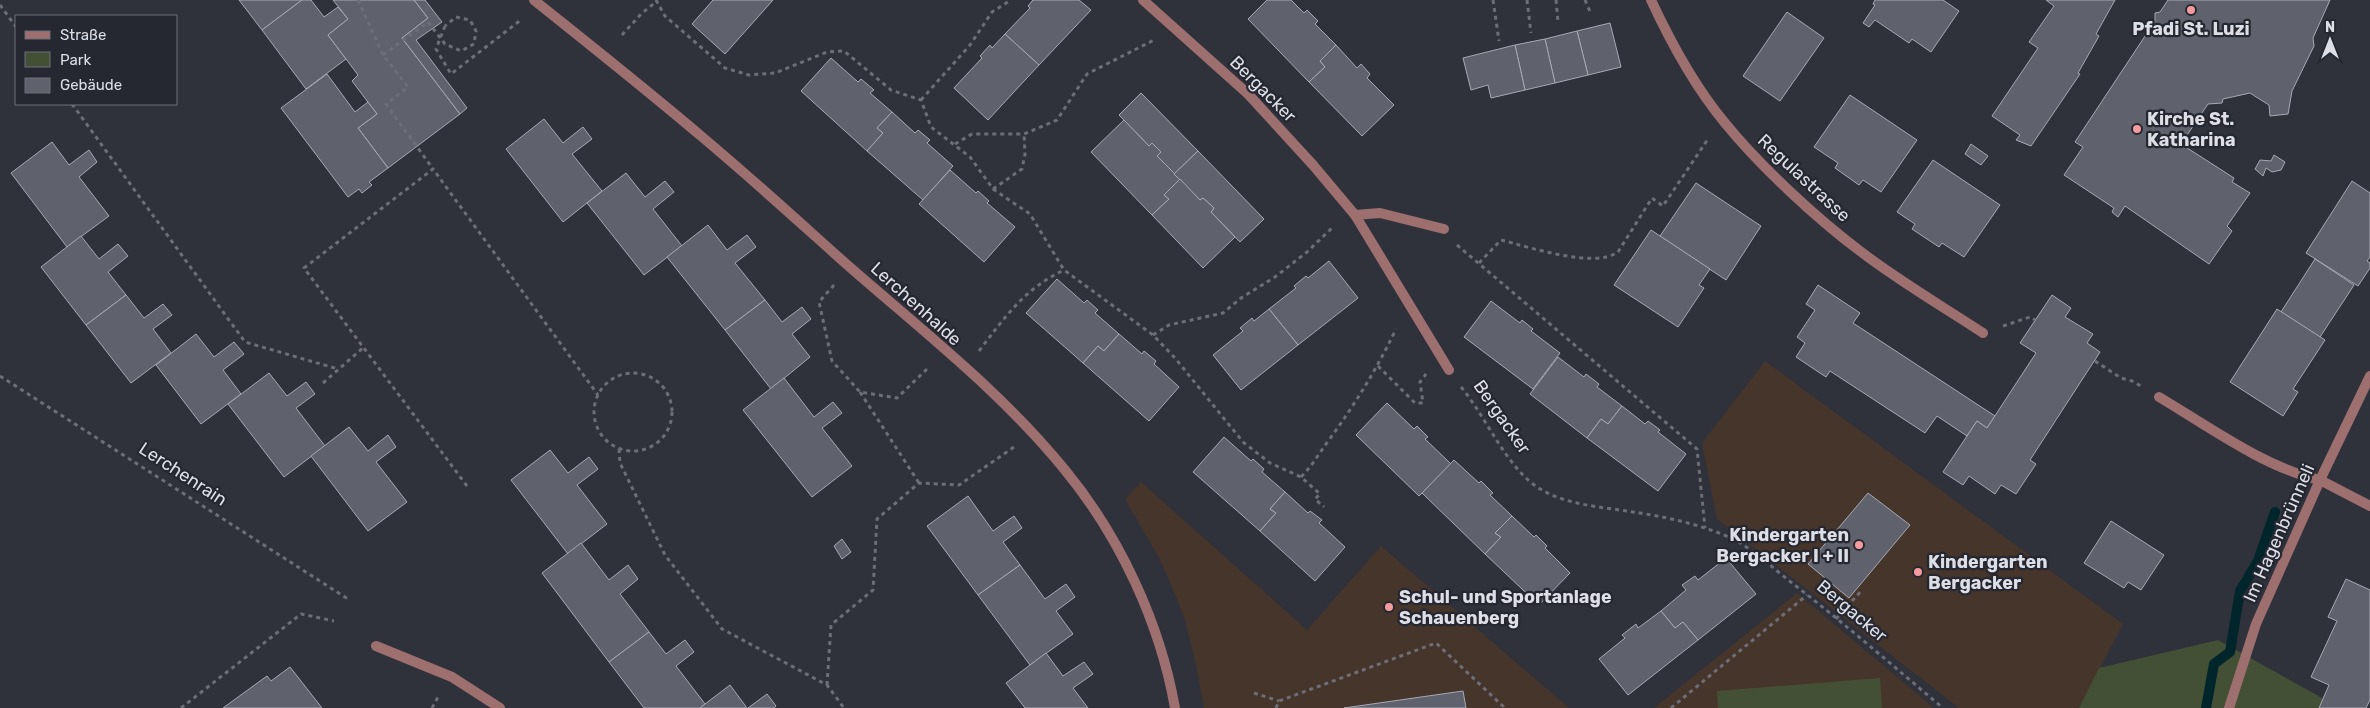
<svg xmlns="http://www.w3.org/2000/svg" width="2370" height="708" font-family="Rubik,sans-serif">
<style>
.commercial{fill:#46352b}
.green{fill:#445035}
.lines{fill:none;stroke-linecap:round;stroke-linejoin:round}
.stream{stroke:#00252b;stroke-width:10}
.building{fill:#5f616c;stroke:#a7a9b6}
.path{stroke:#6d6e77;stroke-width:3;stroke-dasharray:4 4;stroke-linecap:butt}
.lane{stroke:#9d6f6f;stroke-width:10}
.street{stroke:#9d6f6f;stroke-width:10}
.path-bridge{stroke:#6d6e77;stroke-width:3;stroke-dasharray:4 4;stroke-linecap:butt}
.poi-dot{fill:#f59b9e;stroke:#252731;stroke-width:2}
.labels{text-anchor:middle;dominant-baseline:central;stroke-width:4.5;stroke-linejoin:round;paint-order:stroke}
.poi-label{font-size:18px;font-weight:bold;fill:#dedfe6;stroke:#252731;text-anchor:start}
.street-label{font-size:18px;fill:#dedfe6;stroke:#252731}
</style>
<rect width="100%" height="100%" fill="#2f313b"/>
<!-- commercial -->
<g class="commercial">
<polygon points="1765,361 2123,624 2079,708 1959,708 1717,519 1702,443"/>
<polygon points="1141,482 1307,630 1381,546 1569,708 1204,708 1195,660 1185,620 1175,594 1159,558 1125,499"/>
<polygon points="1797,593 1934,708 1654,708"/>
</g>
<!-- green -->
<g class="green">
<polygon points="2218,640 2340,708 2079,708 2099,668"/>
<polygon points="1880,678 1882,708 1718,708 1717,691"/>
</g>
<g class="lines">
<!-- stream -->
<polyline class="stream" points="2206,708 2214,664 2230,652 2240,591 2258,561 2275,512"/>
</g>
<!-- building -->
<g class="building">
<polygon points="239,0 302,0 262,30"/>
<polygon points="302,0 311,0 324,17 338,7 348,19 328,35 346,59 306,89 262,30"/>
<polygon points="333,0 414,0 428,18 402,38 460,114 388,168 358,128 377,114 352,81 358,75 328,35 348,19"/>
<polygon points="414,0 425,0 442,22 416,40 467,108 460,114 402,38 428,18"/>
<polygon points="713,0 773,0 725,54 692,24"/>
<polygon points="1033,0 1079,0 1091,10 1039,65 1005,34 1030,8 1028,6"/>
<polygon points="1267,0 1291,0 1304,13 1307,10 1318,21 1315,24 1336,45 1320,61 1325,67 1309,82 1248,19"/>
<polygon points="1875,0 1943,0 1959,11 1931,52 1912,39 1909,43 1875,20 1869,27 1863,23 1875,5 1873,4"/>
<polygon points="2046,0 2115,0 2096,34 2099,36 2078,73 2080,74 2031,146 2016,140 2020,135 1992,116 2038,48 2029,42 2054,6"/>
<polygon points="2168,0 2330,0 2313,38 2314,46 2292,91 2288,114 2270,116 2269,105 2250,93 2223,99 2222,103 2208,104 2181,144 2234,178 2232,182 2250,193 2227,226 2232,231 2209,264 2125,206 2118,217 2112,212 2114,208 2064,175 2083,147 2075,142 2155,21 2155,13 2160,12"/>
<polygon points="1787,12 1824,38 1780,101 1743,76"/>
<polygon points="1610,23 1621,67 1588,75 1577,31"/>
<polygon points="1577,31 1588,75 1555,83 1545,39"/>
<polygon points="1005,34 1039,65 988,120 954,88 982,58 980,56 990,45 992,48"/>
<polygon points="1545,39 1555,83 1525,90 1515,45"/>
<polygon points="1336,45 1357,68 1361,64 1370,74 1367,78 1394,105 1362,136 1309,82 1325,67 1320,61"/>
<polygon points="1515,45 1525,90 1491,98 1488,85 1471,90 1463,58"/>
<polygon points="831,58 858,82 861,79 874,90 870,93 892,112 877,128 883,133 867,151 801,91"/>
<polygon points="327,74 355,112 368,102 377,114 358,128 388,168 369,182 372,185 362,193 359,189 348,197 281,108"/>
<polygon points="1141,93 1198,151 1174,174 1157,156 1161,152 1152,143 1149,146 1119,115"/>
<polygon points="1850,95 1917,140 1881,192 1863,180 1859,185 1835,168 1838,163 1814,147"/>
<polygon points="892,112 915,133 918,130 930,140 927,143 953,166 923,200 867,151 883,133 877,128"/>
<polygon points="544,119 563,143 583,127 592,139 572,154 602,191 563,222 506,149"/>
<polygon points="1124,120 1149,146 1152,143 1161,152 1157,156 1180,179 1164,195 1169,199 1152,215 1091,152"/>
<polygon points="52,142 69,165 89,150 97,162 79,177 109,216 67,247 11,173"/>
<polygon points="1971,144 1988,156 1981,165 1965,154"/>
<polygon points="1198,151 1264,219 1240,242 1211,212 1214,208 1203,198 1200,200 1174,174"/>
<polygon points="2274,155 2285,162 2281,170 2272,172 2266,168 2263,176 2255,169 2260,160 2271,161"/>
<polygon points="1933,160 2000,205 1964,257 1942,243 1939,247 1912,229 1915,224 1897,212"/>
<polygon points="950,170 976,193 978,191 989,201 987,203 1015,227 984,262 919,204"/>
<polygon points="626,173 645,197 665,181 674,192 653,209 682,246 644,275 587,203"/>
<polygon points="1180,179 1200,200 1203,198 1214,208 1211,212 1235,237 1203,268 1152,215 1169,199 1164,195"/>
<polygon points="2352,181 2370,193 2370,257 2367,261 2370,263 2370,268 2358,286 2306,253"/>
<polygon points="1696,183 1761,226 1726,280 1660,236"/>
<polygon points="708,225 727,250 747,235 756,247 735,263 765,300 725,330 667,257"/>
<polygon points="1651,230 1710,269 1699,285 1704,288 1678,327 1614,285"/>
<polygon points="81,236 99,259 118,244 128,256 108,272 126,295 86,325 41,267"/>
<polygon points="2315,259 2354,285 2320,337 2281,312"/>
<polygon points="1329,261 1358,298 1298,345 1269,309 1296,288 1294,286 1306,276 1308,278"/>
<polygon points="1057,279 1084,303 1087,300 1098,310 1095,313 1119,334 1104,351 1098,346 1083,363 1026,313"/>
<polygon points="1818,285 1860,313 1853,323 1995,416 1987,428 1977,421 1967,436 1937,416 1925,433 1830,371 1826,377 1796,357 1805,343 1797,337 1815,310 1806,304"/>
<polygon points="126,295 144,318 163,304 172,315 153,329 171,353 131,383 86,325"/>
<polygon points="2052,295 2071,308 2065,317 2093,334 2087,343 2100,352 2030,460 2036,464 2016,494 2001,485 1995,494 1969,476 1963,485 1943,472 1977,421 1987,428 2036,353 2020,343"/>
<polygon points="765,300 782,322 802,307 811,319 792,334 810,357 771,389 725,330"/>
<polygon points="1491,301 1520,323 1522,320 1533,329 1531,331 1560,353 1533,389 1464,337"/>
<polygon points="1269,309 1298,345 1241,390 1213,355 1243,331 1240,328 1252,318 1254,321"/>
<polygon points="2277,309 2325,340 2293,389 2298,392 2283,416 2230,382"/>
<polygon points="196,334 214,357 234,342 244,354 223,370 241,394 201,424 156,365"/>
<polygon points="1119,334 1142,354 1144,351 1156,361 1154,364 1179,387 1149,421 1083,363 1098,346 1104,351"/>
<polygon points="1558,357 1584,377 1586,374 1599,384 1597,387 1622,406 1608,424 1601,419 1587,438 1530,394"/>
<polygon points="269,373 287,396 306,382 315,394 296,408 325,446 284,477 228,404"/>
<polygon points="784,378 814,417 833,402 842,413 822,428 852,466 812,497 743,410"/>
<polygon points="1387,403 1414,429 1417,426 1428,437 1425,439 1451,464 1419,496 1356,435"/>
<polygon points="1622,406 1645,424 1648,421 1660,430 1658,432 1686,454 1658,491 1587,438 1601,419 1608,424"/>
<polygon points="349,427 368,451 388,435 396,447 376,462 407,502 368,531 311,456"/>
<polygon points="1224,437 1251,461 1253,459 1264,469 1262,472 1285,492 1270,509 1276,513 1260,531 1193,472"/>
<polygon points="550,450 568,473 589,457 598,469 577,485 607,524 568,554 511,480"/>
<polygon points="1454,460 1479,483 1481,481 1493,493 1490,495 1512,516 1495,533 1501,537 1485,554 1422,493"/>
<polygon points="1285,492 1308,513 1310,511 1322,520 1319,523 1345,547 1315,581 1260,531 1276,513 1270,509"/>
<polygon points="1868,493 1910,525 1849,598 1808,564"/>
<polygon points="968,496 993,531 1014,516 1022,528 1003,542 1020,565 978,595 927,526"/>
<polygon points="1512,516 1534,537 1536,535 1547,546 1545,548 1570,573 1539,605 1485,554 1501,537 1495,533"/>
<polygon points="2111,521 2164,555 2141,590 2128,582 2124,588 2084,563"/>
<polygon points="842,539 851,552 842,559 834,546"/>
<polygon points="581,543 609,580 628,565 638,579 620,594 649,632 609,662 542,573"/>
<polygon points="1726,558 1756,594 1698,640 1683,622 1675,628 1661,611 1686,590 1682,585 1695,576 1698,580"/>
<polygon points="1020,565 1045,599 1066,584 1075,597 1056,611 1073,634 1030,665 978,595"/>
<polygon points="2346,579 2370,590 2370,700 2366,708 2319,708 2329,685 2311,677 2337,621 2328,617"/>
<polygon points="1661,611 1675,628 1683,622 1698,640 1628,695 1599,659 1625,638 1622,635 1636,624 1638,628"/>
<polygon points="649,632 666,654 685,640 694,652 676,666 705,704 700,708 644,708 609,662"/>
<polygon points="1046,653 1063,676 1084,662 1093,674 1073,688 1088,708 1025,708 1006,683"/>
<polygon points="290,667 322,708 223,708 267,676 271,681"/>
<polygon points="730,685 747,708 700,708 705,704"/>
<polygon points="1463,691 1466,708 1344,708"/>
<polygon points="767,694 776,706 774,708 748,708"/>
</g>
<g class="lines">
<!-- path -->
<g class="path">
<polyline points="358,0 383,55 408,87 386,104 433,169"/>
<polyline points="656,0 665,16 725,68 749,75 775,73 827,52 844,51 891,90 921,100 931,127 970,157 993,189 1030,214 1064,270 1153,335 1175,358 1243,442 1270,463 1301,477 1320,494 1315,499 1324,507"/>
<polyline points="1493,0 1499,41"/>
<polyline points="1527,0 1531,33"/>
<polyline points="1556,0 1558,22"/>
<polyline points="1585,0 1591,14"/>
<polyline points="0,5 16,27"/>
<polyline points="445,26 436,49 451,74 522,19"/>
<polyline points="622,35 641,14 657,1"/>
<polyline points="383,55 428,22"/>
<polyline points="921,100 970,45 992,12 1011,0"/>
<polyline points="72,104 245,342 338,369"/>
<polyline points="955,144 972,134 1024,134 1057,120 1087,74 1154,40"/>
<polyline points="993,189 1022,169 1025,154 1024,134"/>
<polyline points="1457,245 1697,449 1705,528"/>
<path d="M1479 263 1501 240C1529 247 1594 269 1618 252L1652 198 1663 206 1708 139"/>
<polyline points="834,285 819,302 832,361 860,392 897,398 928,368"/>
<polyline points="2003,326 2030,317 2035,320"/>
<polyline points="1153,335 1169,325 1223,313 1241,298 1275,277 1307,252 1334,226"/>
<path d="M979 351C1005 317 1024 289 1064 270"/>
<polyline points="2095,361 2121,378 2132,381 2141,386"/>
<polyline points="1378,366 1415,403 1423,403 1420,382 1426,374"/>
<circle cx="633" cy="412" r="39"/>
<polyline points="0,376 348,599"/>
<polyline points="323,383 364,347"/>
<path d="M1461 387C1485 416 1499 452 1527 479 1555 505 1597 506 1633 512 1667 517 1704 525 1735 540 1755 551 1774 569 1792 583 1844 623 1893 666 1943 708"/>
<polyline points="860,392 919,483"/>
<polyline points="619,449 620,463 665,555 722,629 827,685 844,708"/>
<path d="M1301 477C1313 465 1319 453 1329 440 1355 404 1377 369 1396 329"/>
<polyline points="467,486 304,268 433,169 598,395"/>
<polyline points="1836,619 1861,591"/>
<polyline points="827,685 831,625 873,590 877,519 919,483 959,485 1014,447"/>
<polyline points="1254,693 1279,701"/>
<polyline points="181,708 301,614 334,621"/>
<polyline points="432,708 438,697"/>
<polyline points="1276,708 1279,701 1436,643 1505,708"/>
<polyline points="1671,708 1807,595"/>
</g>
<!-- lane -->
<g class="lane">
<polyline points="1355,215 1380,213 1444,229"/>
<path d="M2159 397C2208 426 2265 468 2320 480"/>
</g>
<!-- street -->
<g class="street">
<path d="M534 0C590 45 647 90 701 136 750 177 797 220 844 262 920 329 1002 392 1065 470 1120 537 1160 623 1175 708"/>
<polyline points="1143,0 1248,94 1313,165 1355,215 1449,370"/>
<path d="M1651 0C1671 43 1694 86 1725 123 1760 166 1816 218 1860 251 1899 281 1942 306 1983 333"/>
<polyline points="2320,480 2370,506"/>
<polyline points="376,646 452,677 500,708"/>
<polyline points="2229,708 2256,624 2320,480 2370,376"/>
</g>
<!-- path-bridge -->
<polyline class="path-bridge" points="428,22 445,44 461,51 474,44 476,31 470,20 456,17 445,26"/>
</g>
<!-- markers -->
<g class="poi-dot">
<circle cx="2191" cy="10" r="5"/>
<circle cx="2137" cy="129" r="5"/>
<circle cx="1859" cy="545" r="5"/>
<circle cx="1918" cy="572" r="5"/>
<circle cx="1389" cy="607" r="5"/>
</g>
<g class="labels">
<!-- poi labels -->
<g class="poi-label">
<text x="2191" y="29" text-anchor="middle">Pfadi St. Luzi</text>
<text x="2147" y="119">Kirche St.<tspan x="2147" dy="21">Katharina</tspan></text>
<text x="1849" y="535" text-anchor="end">Kindergarten<tspan x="1849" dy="21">Bergacker I + II</tspan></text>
<text x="1928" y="562">Kindergarten<tspan x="1928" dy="21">Bergacker</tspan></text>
<text x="1399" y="597">Schul- und Sportanlage<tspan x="1399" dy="21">Schauenberg</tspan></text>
</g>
<!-- street labels -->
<g class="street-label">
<text transform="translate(1263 89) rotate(45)">Bergacker</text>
<text transform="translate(1804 178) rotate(43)">Regulastrasse</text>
<text transform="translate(916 304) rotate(42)">Lerchenhalde</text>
<text transform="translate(1502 417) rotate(55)">Bergacker</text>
<text transform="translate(183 474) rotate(33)">Lerchenrain</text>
<text transform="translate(2279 533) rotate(-66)">Im Hagenbrünneli</text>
<text transform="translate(1852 611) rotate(40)">Bergacker</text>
</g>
</g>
<!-- legend -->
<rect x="15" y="15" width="162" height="90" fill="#252731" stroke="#6f7179"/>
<rect x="25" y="31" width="25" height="8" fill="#9d6f6f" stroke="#6f7179"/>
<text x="60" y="40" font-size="15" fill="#dedfe6">Straße</text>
<rect x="25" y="52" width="25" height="15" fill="#445035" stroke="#6f7179"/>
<text x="60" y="65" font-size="15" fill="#dedfe6">Park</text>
<rect x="25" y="78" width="25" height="15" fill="#5f616c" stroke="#6f7179"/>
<text x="60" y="90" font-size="15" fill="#dedfe6">Gebäude</text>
<!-- north arrow -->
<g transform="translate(2330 40)" stroke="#252731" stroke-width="4" paint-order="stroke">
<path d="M0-4L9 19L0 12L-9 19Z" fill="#dedfe6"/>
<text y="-8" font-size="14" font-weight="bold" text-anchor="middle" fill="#dedfe6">N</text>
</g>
</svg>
